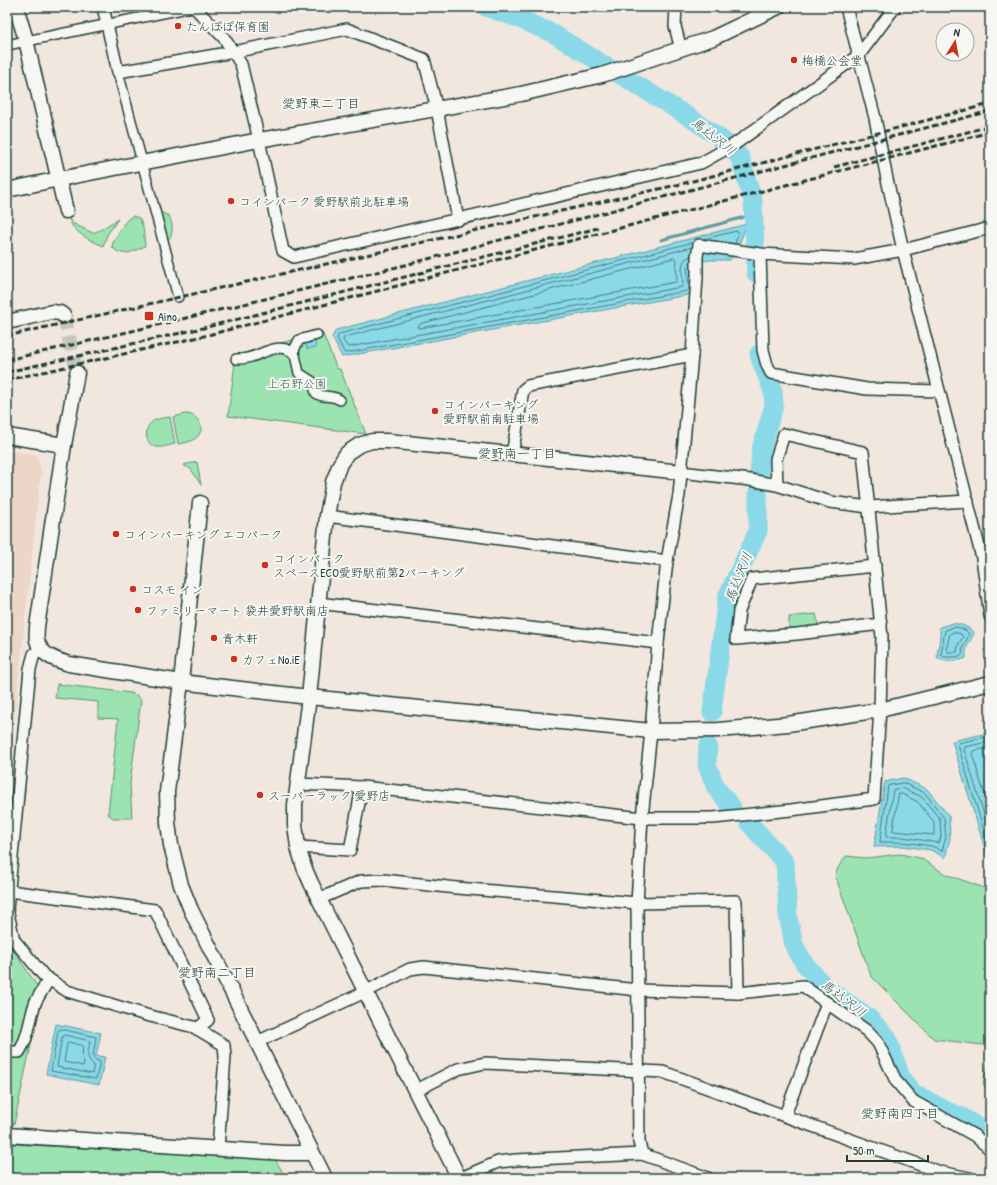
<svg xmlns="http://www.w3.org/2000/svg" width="997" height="1185" font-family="'Patrick Hand','Klee One',sans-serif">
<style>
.built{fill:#ebd6c7}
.green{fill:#9be3b1;stroke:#5d9072}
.water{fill:#8ad9e8;stroke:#5f9ba0}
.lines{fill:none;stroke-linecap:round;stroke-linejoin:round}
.shore{stroke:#4a7b7c;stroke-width:1}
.stream{stroke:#5f9ba0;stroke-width:3}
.river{stroke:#8ad9e8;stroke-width:19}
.tertiary-tunnel{stroke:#c7c5bc;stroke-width:14;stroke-dasharray:14 7;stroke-linecap:butt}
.pedestrian-casing{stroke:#1f3d34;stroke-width:12}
.minor-casing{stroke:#1f3d34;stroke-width:14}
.tertiary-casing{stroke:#1f3d34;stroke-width:17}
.pedestrian{stroke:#f6f6f2;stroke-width:9}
.minor{stroke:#f6f6f2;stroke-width:11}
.tertiary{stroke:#f6f6f2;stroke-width:14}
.rail{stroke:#1f3d34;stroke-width:3;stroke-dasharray:6 3;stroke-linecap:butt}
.poi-dot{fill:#c8321e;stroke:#f6f6f2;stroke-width:1.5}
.labels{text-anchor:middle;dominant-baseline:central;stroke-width:4;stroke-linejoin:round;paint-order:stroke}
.poi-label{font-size:12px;fill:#1f3d34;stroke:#f6f6f2;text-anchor:start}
.park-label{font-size:12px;fill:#385e4d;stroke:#f6f6f2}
.neighbourhood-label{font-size:13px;fill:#1f3d34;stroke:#f6f6f2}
.water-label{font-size:13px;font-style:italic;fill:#345c58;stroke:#f6f6f2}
</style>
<rect width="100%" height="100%" fill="#f1e7de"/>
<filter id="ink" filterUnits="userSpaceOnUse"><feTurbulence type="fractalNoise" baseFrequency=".025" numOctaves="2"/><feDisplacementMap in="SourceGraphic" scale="8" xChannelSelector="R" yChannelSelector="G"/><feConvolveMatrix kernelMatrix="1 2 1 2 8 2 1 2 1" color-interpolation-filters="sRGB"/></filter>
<g filter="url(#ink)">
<!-- built -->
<polygon class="built" points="7,451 29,453 37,456 41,471 7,786"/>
<!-- green -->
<g class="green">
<path d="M156 210 169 216C175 228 173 241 159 246L151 211Z"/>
<path d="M133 216 139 218 143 227 145 246C133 251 123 259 112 247L113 243C118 235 124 219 133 216Z"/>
<path d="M69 219 74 224 93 233C103 230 109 223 118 219L107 235 103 246C90 240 73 233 69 219Z"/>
<polygon points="322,332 337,369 340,369 366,434 228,416 236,355"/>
<path d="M186 414C198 414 207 429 196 438 192 442 183 443 178 444L173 417Z"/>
<path d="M170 417 175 444C170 445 162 448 156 447 145 445 143 428 152 422 157 418 164 418 170 417Z"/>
<polygon points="197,462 201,485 191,469 183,465"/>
<polygon points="816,614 819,628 789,628 789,617"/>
<polygon points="57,684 131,693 138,696 141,700 130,783 132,818 113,818 108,814 118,719 98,718 98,702 55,698"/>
<polygon points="900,854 920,858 945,874 990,890 990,1046 934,1039 871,976 835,875 839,866 846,856 866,858"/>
<polygon points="7,941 38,987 40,1003 14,1124 7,1125"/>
<polygon points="990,1051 990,1095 983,1083"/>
<polygon points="12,1144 275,1159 286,1178 7,1178 7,1145"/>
</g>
<!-- water -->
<g class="water">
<polygon points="747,224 736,252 730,260 708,260 691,265 693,294 342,357 332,337 336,330"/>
<polygon points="314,338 316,347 307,349 305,341"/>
<path d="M953 623C962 625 968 626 974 633L966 649V658C956 662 947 663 937 657 938 647 941 637 940 627Z"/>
<polygon points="988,733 990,741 990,865 952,741"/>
<polygon points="903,778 927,789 949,816 950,838 945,858 931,850 902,846 874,847 885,782"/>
<polygon points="56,1024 101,1033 96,1056 105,1057 99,1085 46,1074"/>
</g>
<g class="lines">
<!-- shore -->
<g class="shore">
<polyline points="703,239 737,231 738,233 735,244"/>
<path d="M691 256C678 260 683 274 683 285L682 287 349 347 347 346 343 340 345 337 692 247"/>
<polygon points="674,258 677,260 676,266 677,280 676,282 420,328 418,327 420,324"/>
<polyline points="690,261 687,265 689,289 687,291 346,353 344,352 337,338 339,334 694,242"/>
<path d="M954 627C960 628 967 629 969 635L963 647 962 655 956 657H944L941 654 945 631Z"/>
<polygon points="954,632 961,634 963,637 958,645 957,652 948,652 946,650 950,634"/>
<polyline points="990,739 984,737 959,743 958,745 990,851"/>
<polyline points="990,744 983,743 965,747 964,749 990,834"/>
<polyline points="990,750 983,749 973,751 972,753 990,813"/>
<polygon points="903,783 925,793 944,818 946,837 942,851 932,846 903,842 880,842 888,786"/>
<polygon points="902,788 922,797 940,819 941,837 939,843 903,837 886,837 893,790"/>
<polygon points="899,794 902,794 918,802 934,822 934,835 893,831"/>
<polygon points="61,1029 96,1037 93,1056 94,1059 100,1062 96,1079 51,1071 58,1031"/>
<path d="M65 1035 90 1041C89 1052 84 1056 94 1065L92 1074 57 1067 62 1037Z"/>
<polygon points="69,1042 83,1046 82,1056 84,1064 83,1066 64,1062 67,1044"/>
</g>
<!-- stream -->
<polyline class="stream" points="661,240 752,215 753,201"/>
<!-- river -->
<g class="river">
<polyline points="486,7 515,17 552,33 689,117 721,139 740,157 753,201 756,273"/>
<polyline points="759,475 761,450 774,405 773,391 760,358 759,354"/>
<polyline points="712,712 727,597 758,531 758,491"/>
<polyline points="708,746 707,765 716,788 732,807"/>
<polyline points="749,823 785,862 788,916 794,945 804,963 826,988 868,1017 887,1037 901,1078 913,1093 947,1111 962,1117 981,1129 990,1139"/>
</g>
<!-- tertiary-tunnel -->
<polyline class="tertiary-tunnel" points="64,316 77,373"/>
<defs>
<g id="pedestrian">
<polyline points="7,45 192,7"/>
<polyline points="118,72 178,297"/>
<polyline points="293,352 299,340 317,335"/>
<path d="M236 359C241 359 246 359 251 357 266 352 283 341 295 355L299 373 313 382 316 393C323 399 332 394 340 400"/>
</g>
<g id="minor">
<polyline points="103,7 118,72 233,52 347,29 424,59 437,109 458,220"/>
<polyline points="194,7 224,38 241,64 259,140 283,251 294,257 701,163 735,144 859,55 895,7"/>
<polyline points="676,7 675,26 681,50"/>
<polyline points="846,7 875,118 887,179 903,250 982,558 990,616"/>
<polyline points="760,254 763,350 767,365 771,373 867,389 939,391"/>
<polyline points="692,355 697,277 697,256 699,245 760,254 854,259 903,250 990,228"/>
<polyline points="512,455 523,390 528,386 692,355 679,495 667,561 658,643 651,731 642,818 637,903 639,1142 642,1154"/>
<polyline points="681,472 750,480 777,485 830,502 869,507 968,501"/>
<polyline points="327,516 667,561"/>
<polyline points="875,566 752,579 739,611 736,639 797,634 881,624"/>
<polyline points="318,603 658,643"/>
<polyline points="41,649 34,654 30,669 7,909 14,940 44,976 67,991 146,1015 194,1027 224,1045 225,1057 218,1148"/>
<polyline points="298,784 362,787 642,818 713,818 791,810 874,799 880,710 882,637 863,452 784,434 776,459 777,485"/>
<polyline points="298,847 350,850 362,787"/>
<polyline points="9,891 155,910 208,1020 197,1029"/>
<polyline points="319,899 361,881 383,880 457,888 637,903 736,901 738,993"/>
<polyline points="257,1042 365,992 410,969 424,967 638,990 738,993 803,986 867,1031 878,1043 896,1081 913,1101 975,1136 990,1149"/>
<path d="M7 1052H19C30 1036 29 1018 36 1001 40 994 45 986 49 979"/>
<polyline points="415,1091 458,1069 485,1063 663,1072 940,1172 970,1178"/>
<polyline points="785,1115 827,1003"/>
<polyline points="461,1178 498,1162 516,1160 642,1154 708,1178"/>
</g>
<g id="tertiary">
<polyline points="16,7 26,40 66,211"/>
<polyline points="7,190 59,179 259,140 521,94 602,75 713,38 778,7"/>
<polyline points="7,322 52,312 60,313 64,316"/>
<path d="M77 373 64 445 37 627C37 631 36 636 37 640 40 655 56 660 69 664L181 682 309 697 651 731 718 730 788 724 880 710 990 683"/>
<polyline points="7,436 64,445"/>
<polyline points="200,503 181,682 167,792 168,823 171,845 181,885 191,910 325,1178"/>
<polyline points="7,1135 285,1153 312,1153"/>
<polyline points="459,1178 311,883 304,867 298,847 295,825 295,805 309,697 327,516 333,482 340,464 347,453 359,445 372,441 388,441 681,472"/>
</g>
</defs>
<!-- pedestrian casing -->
<use href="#pedestrian" class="pedestrian-casing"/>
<!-- minor casing -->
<use href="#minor" class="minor-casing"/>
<!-- tertiary casing -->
<use href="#tertiary" class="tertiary-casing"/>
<!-- pedestrian -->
<use href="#pedestrian" class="pedestrian"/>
<!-- minor -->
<use href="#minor" class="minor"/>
<!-- tertiary -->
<use href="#tertiary" class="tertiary"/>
<!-- rail -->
<g class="rail">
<polyline points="834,167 990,126"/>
<polyline points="7,336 681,184 990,104"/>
<polyline points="7,360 149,327 405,265 990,111"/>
<polyline points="7,372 203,328 598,228"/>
<polyline points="7,380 204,336 990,132"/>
</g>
</g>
</g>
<!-- markers -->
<g class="poi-dot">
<circle cx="178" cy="26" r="4"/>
<circle cx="794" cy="60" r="4"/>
<circle cx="231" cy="201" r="4"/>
<rect x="144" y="311" width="10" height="10" rx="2"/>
<circle cx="435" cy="411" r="4"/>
<circle cx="116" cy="534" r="4"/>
<circle cx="265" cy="565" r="4"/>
<circle cx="133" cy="589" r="4"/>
<circle cx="138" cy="610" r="4"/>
<circle cx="214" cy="638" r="4"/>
<circle cx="234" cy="659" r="4"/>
<circle cx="260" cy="795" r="4"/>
</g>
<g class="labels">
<!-- poi labels -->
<g class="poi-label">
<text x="186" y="26">たんぽぽ保育園</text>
<text x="802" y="60">梅橋公会堂</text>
<text x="239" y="201">コインパーク 愛野駅前北駐車場</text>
<text x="158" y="316">Aino</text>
<text x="443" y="404">コインパーキング<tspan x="443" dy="14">愛野駅前南駐車場</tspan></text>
<text x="124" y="534">コインパーキング エコパーク</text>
<text x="273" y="558">コインパーク<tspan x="273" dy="14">スペースECO愛野駅前第2パーキング</tspan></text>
<text x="141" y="589">コスモ イン</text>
<text x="146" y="610">ファミリーマート 袋井愛野駅南店</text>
<text x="222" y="638">青木軒</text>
<text x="242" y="659">カフェNo.iE</text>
<text x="268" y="795">スーパーラック 愛野店</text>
</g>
<!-- park labels -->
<g class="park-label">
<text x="297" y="383">上石野公園</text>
</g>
<!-- neighbourhood labels -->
<g class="neighbourhood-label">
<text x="321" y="103">愛野東二丁目</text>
<text x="517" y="453">愛野南一丁目</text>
<text x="217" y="972">愛野南二丁目</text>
<text x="900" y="1113">愛野南四丁目</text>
</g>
<!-- water labels -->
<g class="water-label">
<text transform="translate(714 136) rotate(38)">馬込沢川</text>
<text transform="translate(738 577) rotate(-68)">馬込沢川</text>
<text transform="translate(844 998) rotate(37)">馬込沢川</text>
</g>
</g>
<!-- margin -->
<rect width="997" height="1185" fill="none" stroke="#f6f6f2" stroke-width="24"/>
<rect x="12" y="12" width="973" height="1161" fill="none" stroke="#1f3d34" stroke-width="1.5" filter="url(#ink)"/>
<!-- north arrow -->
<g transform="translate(955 42) rotate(11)"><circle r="19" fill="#f6f6f2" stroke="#a0aca6"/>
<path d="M0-3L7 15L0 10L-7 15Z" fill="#c8321e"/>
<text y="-6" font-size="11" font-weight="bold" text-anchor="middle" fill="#1f3d34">N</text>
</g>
<!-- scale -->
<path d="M847 1155v6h81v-6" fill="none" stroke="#1f3d34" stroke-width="2"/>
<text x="853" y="1155" font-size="12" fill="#1f3d34" stroke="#f6f6f2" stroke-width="3" paint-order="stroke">50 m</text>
</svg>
